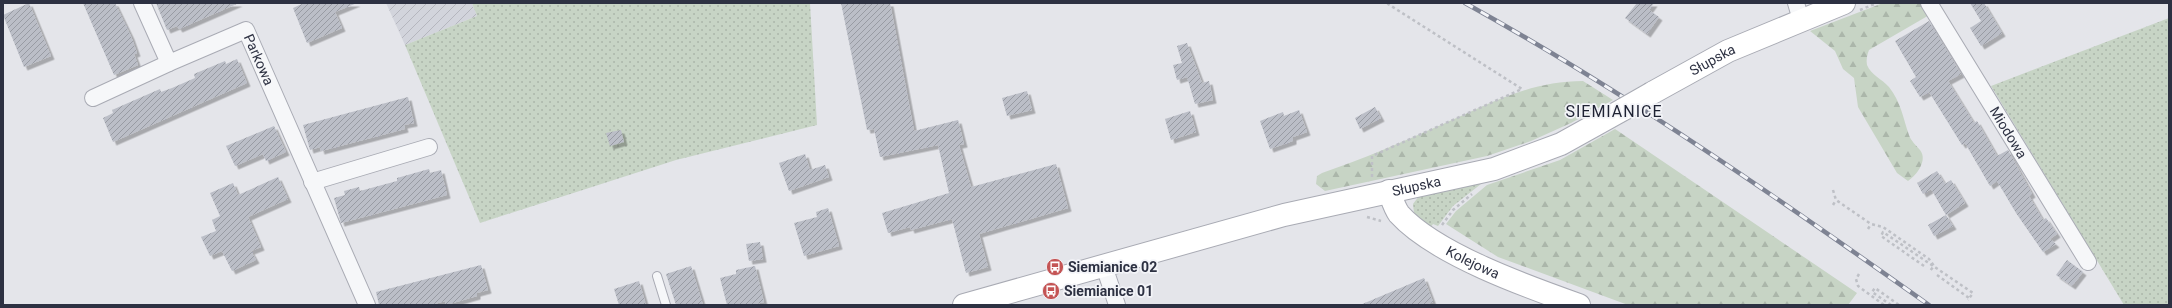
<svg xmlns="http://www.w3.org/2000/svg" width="2172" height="308" font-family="Roboto,sans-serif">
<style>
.industrial{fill:url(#industrial-furrows)}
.grass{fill:url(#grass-dots)}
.forest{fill:url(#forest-firs)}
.building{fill:url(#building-hatch);filter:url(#shadow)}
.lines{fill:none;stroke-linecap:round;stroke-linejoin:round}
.lane-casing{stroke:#a9abb4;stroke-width:10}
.street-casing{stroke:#a9abb4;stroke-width:18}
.secondary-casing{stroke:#a9abb4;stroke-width:24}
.path{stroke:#bec0c6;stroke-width:2.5;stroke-dasharray:3 3;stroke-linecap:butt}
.lane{stroke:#f6f7f9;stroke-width:8}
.street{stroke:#f6f7f9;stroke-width:16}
.secondary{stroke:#fff;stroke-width:22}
.rail-casing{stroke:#7e8393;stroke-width:4.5}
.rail{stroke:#f3f4f8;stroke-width:3;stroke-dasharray:9;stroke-linecap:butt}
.secondary-bridge-casing{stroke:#a9abb4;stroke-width:24;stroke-linecap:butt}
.secondary-bridge{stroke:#fff;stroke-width:22}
.labels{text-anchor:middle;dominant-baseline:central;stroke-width:3.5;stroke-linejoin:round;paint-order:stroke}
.street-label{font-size:14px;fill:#2d3142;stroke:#f3f4f8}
.poi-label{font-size:14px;font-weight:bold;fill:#2d3142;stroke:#f3f4f8;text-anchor:start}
.quarter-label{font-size:16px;letter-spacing:1px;fill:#1e2233;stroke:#f3f4f8}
</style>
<defs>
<pattern id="industrial-furrows" width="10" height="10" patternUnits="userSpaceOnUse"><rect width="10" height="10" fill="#d2d4dc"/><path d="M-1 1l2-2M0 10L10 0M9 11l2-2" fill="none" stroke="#b5b6be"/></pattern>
<pattern id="grass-dots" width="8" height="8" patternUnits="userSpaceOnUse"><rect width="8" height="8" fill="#c7d4c5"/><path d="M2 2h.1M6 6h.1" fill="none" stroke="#abb6aa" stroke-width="1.8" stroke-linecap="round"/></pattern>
<pattern id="forest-firs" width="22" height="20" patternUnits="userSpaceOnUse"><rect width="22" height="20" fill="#c7d4c5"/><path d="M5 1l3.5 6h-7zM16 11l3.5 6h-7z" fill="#abb6aa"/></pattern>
<pattern id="building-hatch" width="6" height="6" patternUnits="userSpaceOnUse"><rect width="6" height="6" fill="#bbbec7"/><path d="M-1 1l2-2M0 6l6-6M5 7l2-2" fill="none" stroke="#989ba3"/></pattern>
<filter id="shadow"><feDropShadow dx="3.5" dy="3.5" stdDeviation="0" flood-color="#0004"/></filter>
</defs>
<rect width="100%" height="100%" fill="#e4e5ea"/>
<!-- industrial -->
<polygon class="industrial" points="386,3 472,3 477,16 405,45"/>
<!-- grass -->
<g class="grass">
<polygon points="472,3 810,3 817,125 676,160 480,223 405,45 477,16"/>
<polygon points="2169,18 2169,305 2124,305 1991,86"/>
<polygon points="1486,180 1453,206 1438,226 1433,224 1430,228 1414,213 1413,204 1419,196"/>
</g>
<!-- forest -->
<g class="forest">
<path d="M1883 3H1924L1931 14 1869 50C1867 55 1866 60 1867 65 1871 75 1882 79 1889 87 1901 102 1903 118 1909 135 1911 141 1916 145 1920 150 1928 160 1917 175 1908 181L1897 173 1858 107 1854 78 1843 69 1835 51 1810 31Z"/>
<path d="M1583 81 1613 100 1571 123 1531 141 1487 156 1325 191 1316 184 1317 176 1322 173C1363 159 1402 142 1441 125 1489 104 1530 81 1583 81Z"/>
<polygon points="1615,129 1621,133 1857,293 1848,305 1628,305 1498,257 1446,224 1456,211 1487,185 1560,160"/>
</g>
<!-- building -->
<g class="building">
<polygon points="29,3 51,56 24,67 3,15"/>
<polygon points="83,3 115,3 131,36 137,53 134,54 138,65 114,75"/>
<polygon points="156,3 239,3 179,29 177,26 167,30"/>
<polygon points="304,3 357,3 335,12 342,28 307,43 293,8"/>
<polygon points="841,3 890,3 914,131 958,120 964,144 959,145 971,187 1056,164 1068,208 979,234 988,267 966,273 952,219 911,230 910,227 888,233 882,213 949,193 938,145 880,157 874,129 867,130"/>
<polygon points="1637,3 1654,3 1649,10 1659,17 1647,34 1625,18"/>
<polygon points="1970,3 1984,3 2002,33 1981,46 1970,28 1981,21"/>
<polygon points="1929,21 1961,74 1948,81 1974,123 1977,121 1997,156 2008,150 2032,194 2029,196 2043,220 2046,218 2057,234 2050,239 2056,244 2043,252 2016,213 1997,181 1990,186 1965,143 1962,145 1929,92 1920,97 1910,81 1916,77 1895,41"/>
<polygon points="1187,43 1202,83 1209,81 1213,100 1195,104 1187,77 1177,80 1173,65 1182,63 1177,46"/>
<polygon points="237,59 247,83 113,142 103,118 113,113 112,110 160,89 161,92 172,88 195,78 194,74 225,61 226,64"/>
<polygon points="1027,91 1032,110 1007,116 1002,98"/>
<polygon points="408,97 414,123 404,125 405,129 321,151 320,147 310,150 303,125"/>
<polygon points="1375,107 1381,118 1360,129 1355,118"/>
<polygon points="1299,110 1307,132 1293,137 1293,141 1270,149 1260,121 1283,112 1284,116"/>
<polygon points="1190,111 1196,132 1171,140 1165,119"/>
<polygon points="274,126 286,152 266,161 263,154 235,166 226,146"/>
<polygon points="621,130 624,142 610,146 606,133"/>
<polygon points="805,154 810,170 825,165 829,177 789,191 779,163"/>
<polygon points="429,169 430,173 441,170 447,195 341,223 334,198 345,195 344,191 359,187 360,191 371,188 397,181 397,178"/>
<polygon points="1937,171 1945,184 1951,180 1965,203 1946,215 1931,189 1923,194 1917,183"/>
<polygon points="278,177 288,199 248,217 261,247 251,251 256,260 232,271 222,251 210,256 201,237 216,231 212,220 220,216 210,193 233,183 238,195"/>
<polygon points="828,208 839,246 804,256 794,223 817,217 816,212"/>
<polygon points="1946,215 1953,226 1934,236 1928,225"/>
<polygon points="760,242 763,259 749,261 746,244"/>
<polygon points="2067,260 2083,272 2072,286 2056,275"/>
<polygon points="481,265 488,290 477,293 477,296 446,305 445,301 431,305 379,305 376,292"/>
<polygon points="691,266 703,305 676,305 666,274"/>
<polygon points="755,266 764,302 752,305 727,305 720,278 736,274 736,270"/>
<polygon points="1424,278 1433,302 1425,305 1360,305"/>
<polygon points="639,281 646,305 619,305 614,289"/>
</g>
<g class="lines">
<defs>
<polyline id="lane" points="657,276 666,305"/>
<g id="street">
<path id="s1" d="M142 3 169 63 246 30 367 305"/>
<polyline points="1796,3 1801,20"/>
<path id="s2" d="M1929 3 2088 262"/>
<polyline points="93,98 169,63"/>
<polyline points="312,182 429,147"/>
<polyline points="1104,266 1117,305"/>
</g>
<g id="secondary">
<path id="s3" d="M1652 93 1728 51 1844 3"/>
<path id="s4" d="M1389 191C1392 199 1394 207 1399 214 1435 254 1528 287 1579 305"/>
<path id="s5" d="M964 305 1284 215 1494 169 1561 144 1624 109"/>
</g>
</defs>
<!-- lane casing -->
<use href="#lane" class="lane-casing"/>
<!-- street casing -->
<use href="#street" class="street-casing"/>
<!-- secondary casing -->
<use href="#secondary" class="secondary-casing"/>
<!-- path -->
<g class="path">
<polyline points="1860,10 1877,3"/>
<polyline points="1372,177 1372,156 1522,89 1388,4 1389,3"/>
<polyline points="1833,190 1836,200 1871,224 1883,227 1929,259 1934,266 1929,272"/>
<polyline points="1833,205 1836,200"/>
<polyline points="1367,217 1381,221"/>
<polyline points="1442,225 1453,210 1472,194"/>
<polyline points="1868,229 1871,224"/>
<polyline points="1924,266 1881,236 1883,232 1973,293 1968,300"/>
<polyline points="1859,274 1856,279 1858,286 1884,305"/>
<polyline points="1937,275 1969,298"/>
<polyline points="1891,305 1872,292 1875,288 1899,305"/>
</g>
<!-- lane -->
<use href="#lane" class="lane"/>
<!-- street -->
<use href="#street" class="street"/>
<!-- secondary -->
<use href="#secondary" class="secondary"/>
<defs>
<path id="rail" d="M1465 3C1627 93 1778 198 1929 305"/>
</defs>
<!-- rail casing -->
<use href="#rail" class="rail-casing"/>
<!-- rail -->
<use href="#rail" class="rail"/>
<defs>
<polyline id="secondary-bridge" points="1624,109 1652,93"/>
</defs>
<!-- secondary-bridge casing -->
<use href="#secondary-bridge" class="secondary-bridge-casing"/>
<!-- secondary-bridge -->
<use href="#secondary-bridge" class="secondary-bridge"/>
</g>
<!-- icons -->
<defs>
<symbol id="bus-disc" viewBox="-11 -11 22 22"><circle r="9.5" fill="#c45454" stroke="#f3f4f8"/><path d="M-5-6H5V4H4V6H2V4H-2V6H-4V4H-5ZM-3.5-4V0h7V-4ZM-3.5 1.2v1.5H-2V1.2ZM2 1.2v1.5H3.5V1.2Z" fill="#fff"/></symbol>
</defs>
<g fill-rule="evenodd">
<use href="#bus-disc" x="1045" y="257" width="20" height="20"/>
<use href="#bus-disc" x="1041" y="281" width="20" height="20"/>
</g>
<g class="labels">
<!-- street labels -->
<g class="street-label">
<text stroke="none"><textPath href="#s3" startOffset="69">Słupska</textPath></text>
<text stroke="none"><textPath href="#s1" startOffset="182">Parkowa</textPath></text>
<text stroke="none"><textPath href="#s2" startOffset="152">Miodowa</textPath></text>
<text stroke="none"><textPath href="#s5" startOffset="468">Słupska</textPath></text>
<text stroke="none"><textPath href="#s4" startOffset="114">Kolejowa</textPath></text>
</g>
<!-- poi labels -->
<g class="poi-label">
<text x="1068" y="267">Siemianice 02</text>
<text x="1064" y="291">Siemianice 01</text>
</g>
<!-- quarter labels -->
<g class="quarter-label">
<text x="1614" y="111">SIEMIANICE</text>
</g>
</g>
<!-- border -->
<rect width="2172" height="308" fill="none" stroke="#2d3142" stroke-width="8"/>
</svg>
